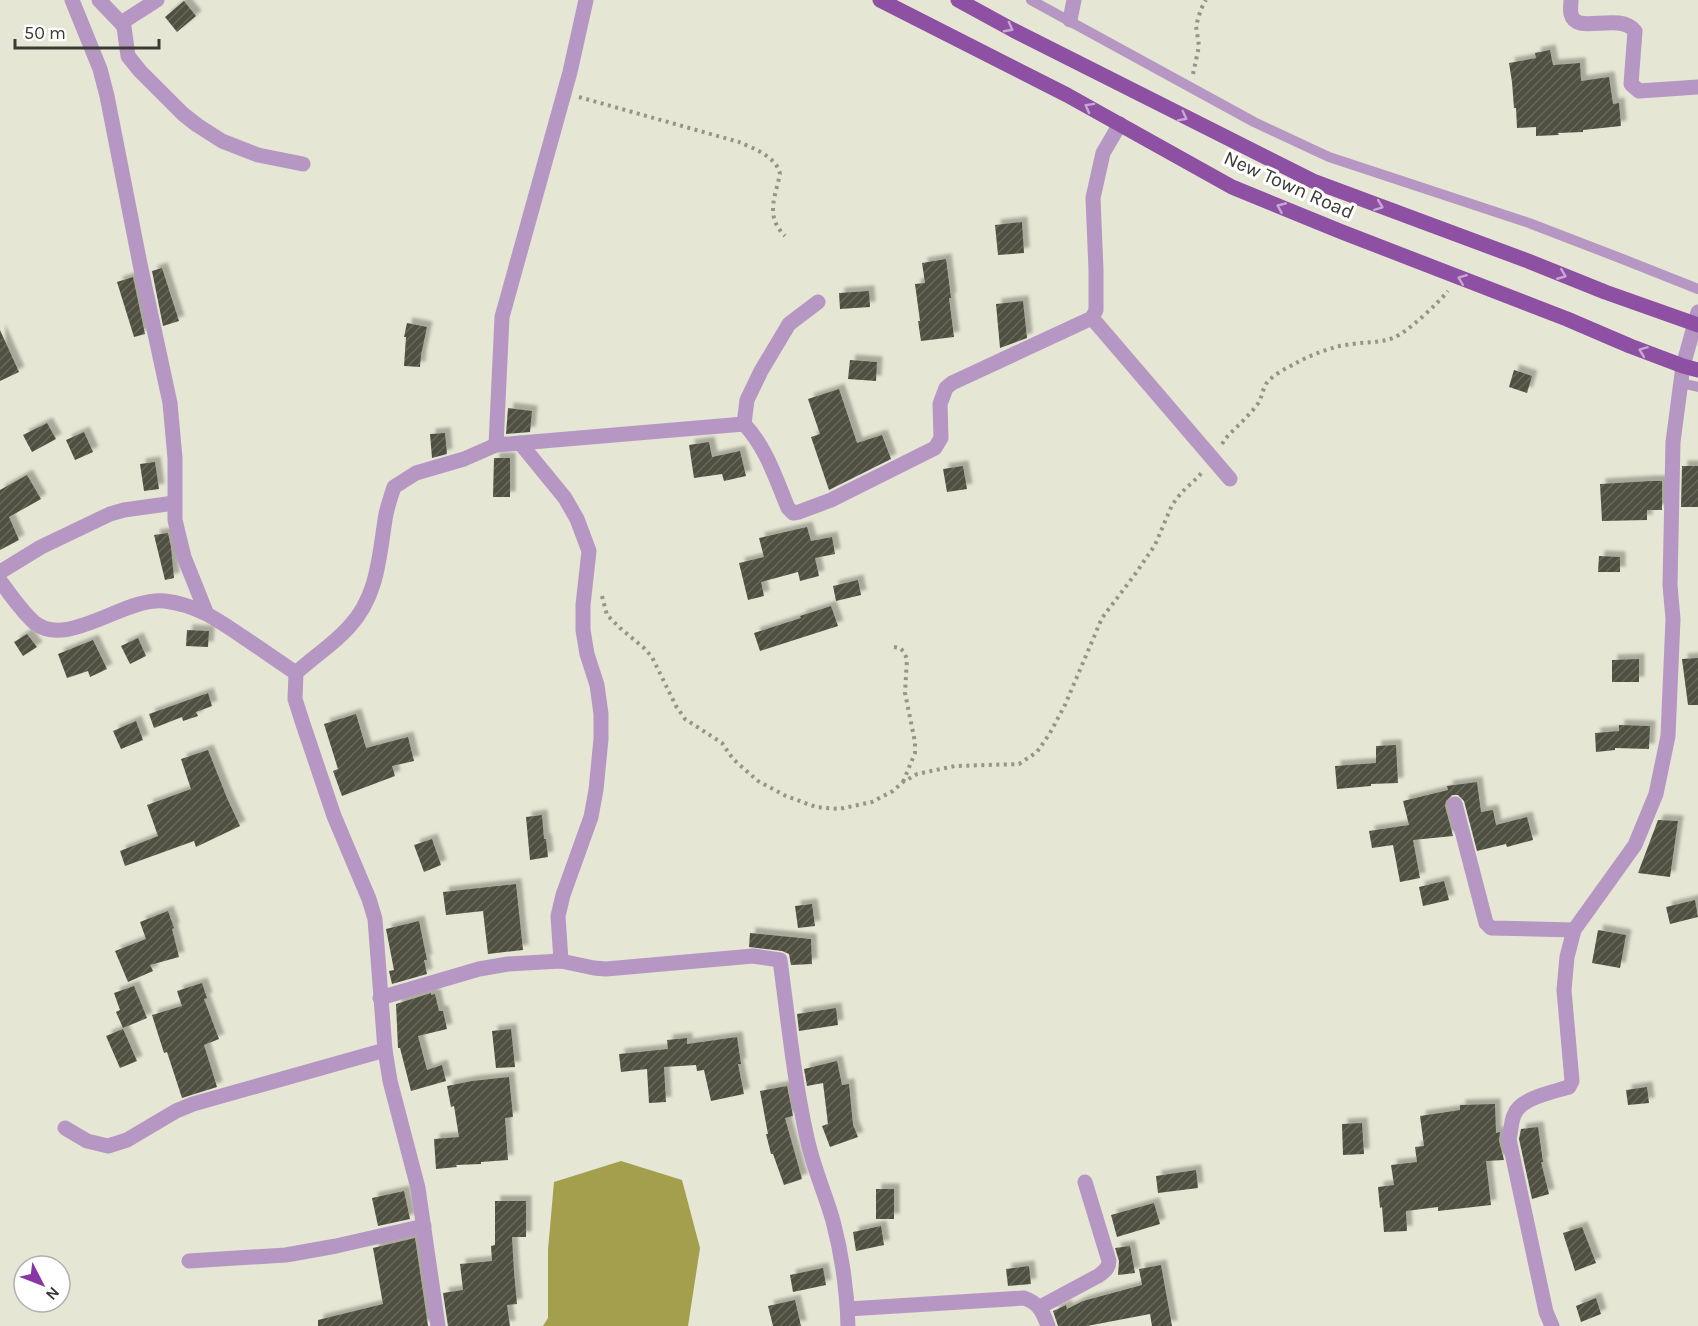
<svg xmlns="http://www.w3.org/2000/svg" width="1698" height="1326" font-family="Karla,sans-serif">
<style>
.water{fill:#a39f4d}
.building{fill:url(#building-hatch);filter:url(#shadow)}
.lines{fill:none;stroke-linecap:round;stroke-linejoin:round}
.path{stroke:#969589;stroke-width:4;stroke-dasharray:3 4.5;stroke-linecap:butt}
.lane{stroke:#b696c3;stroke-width:10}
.street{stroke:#b696c3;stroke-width:15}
.primary{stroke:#8d50a3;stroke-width:15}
.oneway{stroke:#c6a8d1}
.labels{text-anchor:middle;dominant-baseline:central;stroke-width:6;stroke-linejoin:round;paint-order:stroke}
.street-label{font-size:20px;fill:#3b3a34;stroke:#fff}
</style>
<defs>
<pattern id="building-hatch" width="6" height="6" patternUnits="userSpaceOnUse" patternTransform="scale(1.5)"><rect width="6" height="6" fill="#505042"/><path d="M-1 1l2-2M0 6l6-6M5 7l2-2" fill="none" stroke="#67675c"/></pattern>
<filter id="shadow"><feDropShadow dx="5.5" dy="-5.5" stdDeviation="1.5" flood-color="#0004"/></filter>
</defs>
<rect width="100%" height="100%" fill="#e6e6d4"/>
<!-- water -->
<polygon class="water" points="621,1161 682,1180 700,1248 688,1326 543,1326 548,1318 548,1250 554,1182"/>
<!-- building -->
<g class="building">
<polygon points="184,1 196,16 177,32 165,17"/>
<polygon points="1550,50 1553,65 1580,63 1581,81 1609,77 1613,104 1619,103 1621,126 1583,130 1583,132 1558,133 1559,135 1536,136 1536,127 1517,128 1516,108 1514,108 1512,82 1509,63 1536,58 1535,53"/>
<polygon points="1022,222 1024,253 998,255 995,225"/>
<polygon points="946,259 951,298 949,298 954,337 921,341 918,321 920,321 915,284 925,283 922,263"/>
<polygon points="162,268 179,321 163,326 152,271"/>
<polygon points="133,277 145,334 134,337 117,282"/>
<polygon points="869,291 870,307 840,309 839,293"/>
<polygon points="1023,301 1027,338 1000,348 996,304"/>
<polygon points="407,323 427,327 421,355 420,367 404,366 406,337 404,337"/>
<polygon points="0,330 19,372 0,381"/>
<polygon points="850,360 877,362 876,381 848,379"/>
<polygon points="1514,370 1532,376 1527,393 1509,387"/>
<polygon points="839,389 857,443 882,435 891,459 829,490 811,437 820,434 808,399"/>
<polygon points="508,408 532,411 530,432 506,434"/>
<polygon points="47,423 56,439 32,452 23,435"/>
<polygon points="84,432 93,452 75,460 66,440"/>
<polygon points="445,433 447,454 432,458 430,434"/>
<polygon points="709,442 712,457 740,451 746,476 724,481 722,474 694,478 689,445"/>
<polygon points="494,458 510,458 510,497 493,497"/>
<polygon points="155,462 159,489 144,491 140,464"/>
<polygon points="963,466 967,489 947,492 943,469"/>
<polygon points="1682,466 1698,466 1698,507 1681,507"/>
<polygon points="27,475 41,499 9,517 19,540 0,550 0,490"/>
<polygon points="1651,481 1662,481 1662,510 1647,510 1647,520 1602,521 1600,484"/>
<polygon points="807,527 811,541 832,537 835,554 815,558 819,576 800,581 798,572 761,582 764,596 748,600 739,563 764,557 759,538"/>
<polygon points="168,533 171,547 174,578 165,580 154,535"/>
<polygon points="1599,556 1620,557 1620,572 1598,572"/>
<polygon points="858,580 861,595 836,601 833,586"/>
<polygon points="831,606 838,626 760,651 754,633 801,618 800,616"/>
<polygon points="187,630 209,631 208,647 186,646"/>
<polygon points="27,634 37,647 23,656 14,642"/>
<polygon points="138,638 146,656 130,664 121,646"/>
<polygon points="93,640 107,669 90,677 88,671 67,678 58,654"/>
<polygon points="1698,658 1698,705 1688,705 1682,659"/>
<polygon points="1639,659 1639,682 1612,682 1612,660"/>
<polygon points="208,693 212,706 196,712 198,716 183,721 182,717 154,728 149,714"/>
<polygon points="356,714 366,748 408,737 414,761 392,766 395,776 342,796 333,771 338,769 324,724"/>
<polygon points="136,721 143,740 121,749 113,731"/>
<polygon points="1619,725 1650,726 1649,749 1615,748 1615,750 1596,752 1595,733 1619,731"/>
<polygon points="1396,745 1398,783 1371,784 1371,786 1337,789 1335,766 1376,763 1376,746"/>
<polygon points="208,750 227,798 240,826 196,847 194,841 125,866 120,851 158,836 147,805 191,789 181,759"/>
<polygon points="1477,782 1481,812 1493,810 1496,825 1527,817 1533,840 1507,847 1506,844 1477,851 1464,801 1458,795 1452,795 1446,801 1445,806 1453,836 1413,840 1420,878 1400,882 1393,845 1372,848 1369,831 1409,825 1403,801 1448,790 1447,786"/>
<polygon points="542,815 544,839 546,839 548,857 530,860 526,817"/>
<polygon points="1658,820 1678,821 1670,877 1638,873"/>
<polygon points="432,839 441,865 424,872 414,845"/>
<polygon points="1444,881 1449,900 1423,906 1419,887"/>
<polygon points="516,884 523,950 488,954 483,911 446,915 443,892"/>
<polygon points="1695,900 1698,917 1670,924 1666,907"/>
<polygon points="812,904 815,926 798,928 795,906"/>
<polygon points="168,911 174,928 172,929 179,957 150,965 153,971 128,982 115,951 146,939 140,922"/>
<polygon points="419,921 427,960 424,960 427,974 392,984 389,971 394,970 386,929"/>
<polygon points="1598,930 1626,935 1620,968 1592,963"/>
<polygon points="750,933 811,939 812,964 791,965 789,954 782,951 749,947"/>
<polygon points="202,983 207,998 204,999 219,1039 204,1045 217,1087 182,1098 167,1052 164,1053 152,1015 182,1006 177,991"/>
<polygon points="134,986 147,1018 123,1028 116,1012 120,1010 114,993"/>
<polygon points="431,993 431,995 435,994 439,1011 443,1011 447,1029 418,1036 427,1070 442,1065 446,1081 411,1091 400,1048 398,1048 396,1004"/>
<polygon points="836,1008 838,1025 799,1031 797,1014"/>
<polygon points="123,1029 137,1061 120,1068 106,1036"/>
<polygon points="511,1029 515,1067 496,1068 492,1031"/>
<polygon points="737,1037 741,1064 738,1064 744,1094 711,1101 704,1070 697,1071 696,1065 664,1067 666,1102 649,1103 647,1069 621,1072 619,1054 668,1049 667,1040 687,1038 687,1044"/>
<polygon points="837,1061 842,1085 849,1084 853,1125 858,1137 830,1147 822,1126 828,1124 823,1083 807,1086 804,1069"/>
<polygon points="509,1077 513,1117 505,1118 508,1160 481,1162 481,1164 456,1165 457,1167 436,1169 434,1139 459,1137 454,1106 451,1107 447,1086 472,1081"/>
<polygon points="787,1086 793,1116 785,1118 802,1179 784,1185 773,1154 771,1154 766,1134 768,1134 760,1091"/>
<polygon points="1647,1087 1649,1103 1628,1105 1626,1090"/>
<polygon points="1495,1104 1496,1133 1500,1132 1499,1141 1504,1160 1486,1161 1491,1205 1438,1211 1438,1207 1406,1211 1407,1231 1384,1232 1382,1207 1380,1208 1378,1187 1394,1185 1391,1165 1417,1162 1415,1147 1424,1146 1420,1116 1460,1110 1460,1105"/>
<polygon points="1362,1123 1364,1154 1343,1155 1342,1124"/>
<polygon points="1538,1127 1543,1162 1541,1162 1549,1194 1532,1199 1519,1139 1521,1129"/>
<polygon points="1196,1170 1198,1188 1158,1193 1156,1176"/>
<rect x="876" y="1189" width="18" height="30"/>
<polygon points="404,1191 410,1219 378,1226 372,1198"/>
<polygon points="495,1201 526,1201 526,1237 512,1237 514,1272 517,1304 507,1305 510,1326 448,1326 443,1293 463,1290 460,1264 492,1261 491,1246 495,1245"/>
<polygon points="1154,1203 1160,1224 1117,1237 1111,1215"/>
<polygon points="881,1226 884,1245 856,1251 853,1232"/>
<polygon points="1582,1227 1596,1263 1575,1271 1563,1233"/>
<polygon points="415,1238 428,1326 318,1326 318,1320 383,1304 373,1248"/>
<polygon points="1130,1246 1135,1273 1118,1275 1119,1261 1115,1248"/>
<polygon points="1161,1265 1172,1326 1152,1326 1150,1314 1087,1326 1058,1326 1053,1311 1062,1307 1066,1305 1067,1309 1083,1301 1142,1285 1139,1269"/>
<polygon points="1029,1266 1031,1284 1008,1286 1006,1269"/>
<polygon points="823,1268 826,1285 793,1292 790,1275"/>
<polygon points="1596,1298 1601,1314 1581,1322 1576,1306"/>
<polygon points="795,1300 801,1326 773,1326 768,1306"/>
</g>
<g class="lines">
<!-- path -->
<g class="path">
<polyline points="1193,74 1199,46 1196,26 1201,9 1206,0"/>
<path d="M579 97 739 142C753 148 777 157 780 174 775 198 765 216 785 236"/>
<path d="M1222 444 1226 438C1236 427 1248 417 1257 405 1262 398 1262 391 1266 384 1272 375 1287 368 1296 363 1313 354 1333 346 1352 344 1366 342 1379 343 1393 338 1408 332 1437 304 1448 291"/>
<polyline points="602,596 607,615 620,628 644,648 652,657 676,706 685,719 722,743 733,759 758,781 786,796 816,807 839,809 872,802 893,791 903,782 917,774 955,766 1019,764 1037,752 1050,733 1065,705 1102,618 1136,573 1155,545 1172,505 1182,492 1198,477 1204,470"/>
<polyline points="894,647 900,648 904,652 907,659 905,693 915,742 915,753 903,782"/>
</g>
<!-- lane -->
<g class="lane">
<polyline points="1031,0 1254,122 1329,157 1529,223 1625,260 1698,289"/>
<polyline points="1681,383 1698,387"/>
</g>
<!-- street -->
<g class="street">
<polyline points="72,0 100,69 107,96 140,264 170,403 175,458 175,520 184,557 206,612"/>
<polyline points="99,0 121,23 124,27 128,56 140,71 183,114 197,125 222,141 258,155 303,164"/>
<path d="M1571 0C1571 4 1570 10 1571 14 1576 36 1618 11 1635 31L1631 84 1639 91 1698 87"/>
<polyline points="1070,20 1074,0"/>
<polyline points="121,23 157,0"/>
<polyline points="1092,318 1230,479"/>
<polyline points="744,424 747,400 761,371 789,324 818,302"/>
<polyline points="520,443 565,498 577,519 589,551 583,605 583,630 587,654 597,685 601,714 601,739 596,790 591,817 563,895 558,916 561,961"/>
<polyline points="496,445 502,317 570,72 586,0"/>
<polyline points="0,572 41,547 110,514 124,510 174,503"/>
<path d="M0 581C11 595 22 612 35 623 68 649 126 596 165 601 197 605 218 620 243 637 261 649 278 661 296 673"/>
<polyline points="1455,804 1486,923 1491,928 1574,930"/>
<path d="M380 998 479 969 508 964 561 961 594 968 606 969 753 956 780 960C788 1019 794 1080 807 1138 813 1167 825 1193 833 1221 842 1255 847 1291 848 1326"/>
<polyline points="65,1128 87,1141 108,1146 127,1140 176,1111 193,1104 385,1050"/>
<polyline points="189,1261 286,1255 336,1246 424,1226"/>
<path d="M1040 1307 1098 1276C1104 1272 1109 1268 1109 1261L1085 1182"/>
<path d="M848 1309 1024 1298C1039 1303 1043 1312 1048 1326"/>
<path d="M438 1326 418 1188 390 1081 385 1050 375 919 369 899 334 816 303 724 295 699 296 673C313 657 333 645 349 627 379 595 379 554 386 514 388 505 391 496 394 487L416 473 464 459 496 445 744 424C766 447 776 479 788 508L793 513 799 512 831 500 935 448 941 438 940 404 946 388 952 383 1092 318 1096 310V270L1093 198 1103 153 1120 124"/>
<path d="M1552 1326 1546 1312 1509 1139C1511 1132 1511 1122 1514 1115 1520 1098 1553 1092 1569 1087L1572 1081 1564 990 1567 957 1574 930 1635 845 1656 794 1668 736 1673 619 1670 585 1673 442 1683 366 1698 312"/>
</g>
<!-- primary -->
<g class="primary">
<polyline points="880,0 1067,95 1232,187 1342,232 1567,319 1630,346 1683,366 1698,370"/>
<polyline points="958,0 1013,30 1313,181 1528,261 1605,292 1698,325"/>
</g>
</g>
<!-- one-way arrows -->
<defs><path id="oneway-chevron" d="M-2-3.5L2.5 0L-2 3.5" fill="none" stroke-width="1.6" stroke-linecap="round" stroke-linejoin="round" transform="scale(1.5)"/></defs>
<g class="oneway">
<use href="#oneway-chevron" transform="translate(1009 28) rotate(28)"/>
<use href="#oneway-chevron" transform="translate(1089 107) rotate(-151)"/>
<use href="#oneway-chevron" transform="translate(1183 117) rotate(27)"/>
<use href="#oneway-chevron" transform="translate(1379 206) rotate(21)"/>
<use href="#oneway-chevron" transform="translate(1281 207) rotate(-157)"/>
<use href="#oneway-chevron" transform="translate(1562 275) rotate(22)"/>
<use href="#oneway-chevron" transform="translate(1462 279) rotate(-159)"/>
<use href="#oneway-chevron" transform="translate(1643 351) rotate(-159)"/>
</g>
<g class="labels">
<!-- street labels -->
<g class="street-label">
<text transform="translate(1289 185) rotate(24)">New Town Road</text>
</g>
</g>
<!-- north arrow -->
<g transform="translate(42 1284) rotate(132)"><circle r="28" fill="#ffffff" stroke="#b1b0ae" stroke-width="1.5"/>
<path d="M0-4.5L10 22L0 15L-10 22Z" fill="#8936a5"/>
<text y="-9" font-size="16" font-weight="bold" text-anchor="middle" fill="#3b3a34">N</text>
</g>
<!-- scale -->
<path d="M15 39v9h144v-9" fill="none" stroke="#3b3a34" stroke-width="3"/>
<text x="24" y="39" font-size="18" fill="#3b3a34" stroke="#ffffff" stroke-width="4.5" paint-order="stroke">50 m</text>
</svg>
